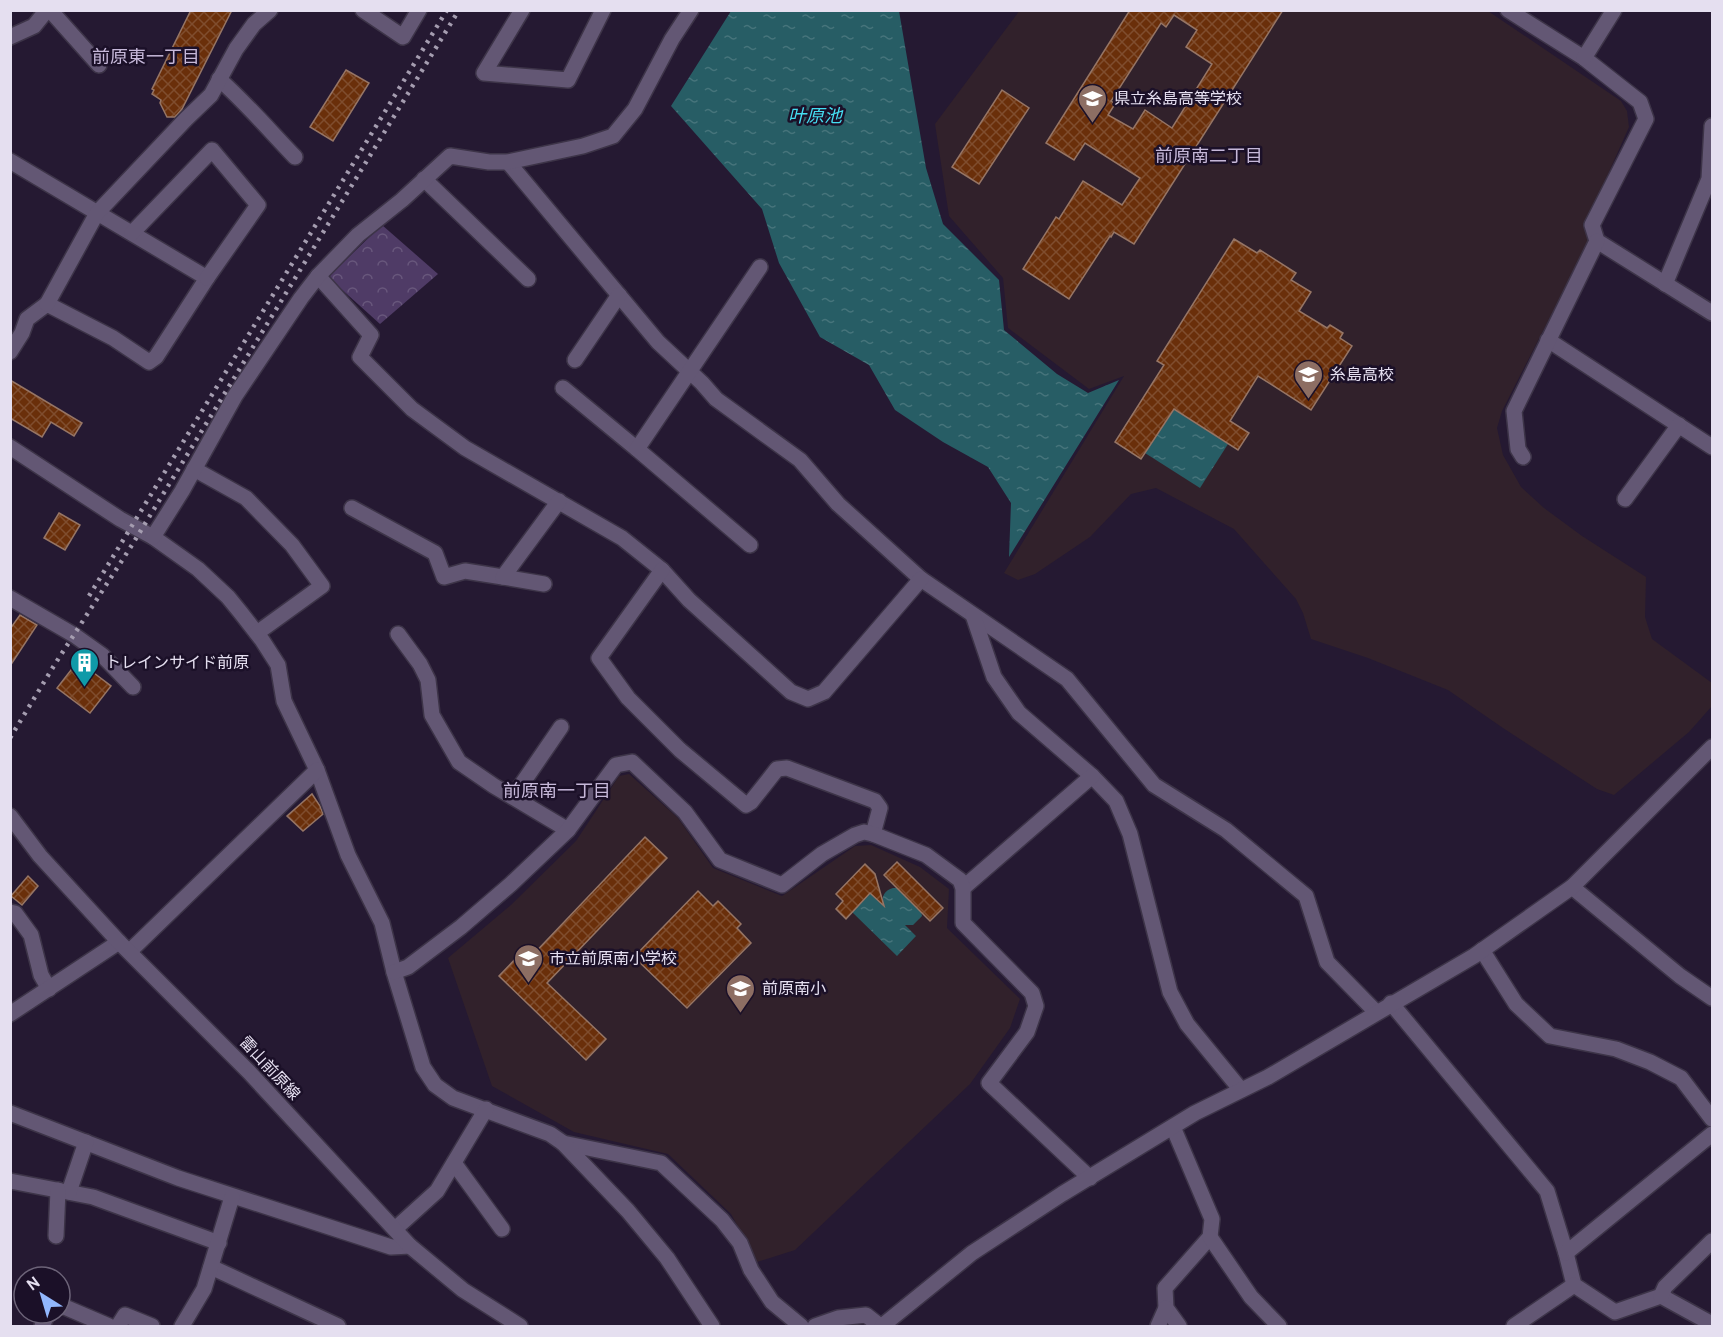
<svg xmlns="http://www.w3.org/2000/svg" width="1723" height="1337" font-family="Cabin,'Noto Sans JP',sans-serif">
<style>
.education{fill:#31212b}
.park{fill:url(#park-crowns)}
.water{fill:url(#water-ripples)}
.building{fill:url(#building-cross-hatch);stroke:#967565;stroke-width:1.5;fill-rule:evenodd}
.lines{fill:none;stroke-linecap:round;stroke-linejoin:round}
.street-casing{stroke:#3d3448;stroke-width:18}
.secondary-casing{stroke:#3d3448;stroke-width:18}
.street{stroke:#635774;stroke-width:15}
.secondary{stroke:#635774;stroke-width:15}
.rail{stroke:#a59db0;stroke-width:4.5;stroke-dasharray:3 6;stroke-linecap:butt}
.labels{text-anchor:middle;dominant-baseline:central;stroke-width:5;stroke-linejoin:round;paint-order:stroke}
.poi-label{font-size:16px;fill:#e5dff0;stroke:#1b1028;text-anchor:start}
.street-label{font-size:16px;fill:#e5dff0;stroke:#1b1028}
.neighbourhood-label{font-size:18px;fill:#c6b8d9;stroke:#1b1028}
.water-label{font-size:18px;font-style:italic;fill:#45def2;stroke:#1b1028}
</style>
<defs>
<pattern id="park-crowns" width="20" height="18" patternUnits="userSpaceOnUse" patternTransform="scale(1.5)"><rect width="20" height="18" fill="#4f3b66"/><path d="M2 6a3 3 0 1 1 6 0M12 15a3 3 0 1 1 6 0" fill="none" stroke="#68577c"/></pattern>
<pattern id="water-ripples" width="26" height="14" patternUnits="userSpaceOnUse" patternTransform="scale(1.5)"><rect width="26" height="14" fill="#275d65"/><path d="M2 4q2-2 4 0t4 0M15 11q2-2 4 0t4 0" fill="none" stroke="#46747b"/></pattern>
<pattern id="building-cross-hatch" width="8" height="8" patternUnits="userSpaceOnUse" patternTransform="scale(1.5)"><rect width="8" height="8" fill="#6a2f0a"/><path d="M0 0l8 8M0 8l8-8" fill="none" stroke="#7f4d2e"/></pattern>
</defs>
<rect width="100%" height="100%" fill="#251932"/>
<!-- education -->
<g class="education">
<polygon points="1020,10 1488,11 1621,101 1627,111 1629,127 1584,228 1589,241 1502,411 1497,428 1503,455 1521,487 1544,508 1582,536 1646,577 1645,617 1652,639 1712,683 1712,706 1689,732 1614,795 1597,789 1503,728 1448,690 1368,658 1311,639 1303,613 1296,599 1234,529 1156,488 1131,494 1090,537 1035,574 1018,580 1004,573 1124,376 1089,389 1008,328 1003,278 949,216 935,124"/>
<polygon points="629,774 678,818 713,868 782,896 855,846 871,845 920,867 949,889 947,928 1020,999 1010,1028 970,1084 795,1250 757,1262 731,1214 668,1154 574,1132 492,1086 448,958 511,905 576,841 619,776"/>
</g>
<!-- park -->
<polygon class="park" points="382,225 438,274 380,324 328,277"/>
<!-- water -->
<g class="water">
<polygon points="731,11 899,11 926,168 943,224 999,280 1004,330 1057,374 1088,393 1119,380 1009,557 1011,503 988,467 943,442 895,410 869,365 820,337 779,263 762,209 671,106"/>
<polygon points="1174,409 1228,444 1200,488 1145,453"/>
<path d="M893 888H897L921 911 922 916 913 925H905L916 936 897 956 852 912 870 893 883 905C881 896 885 890 893 888Z"/>
</g>
<!-- building -->
<g class="building">
<polygon points="191,10 232,10 182,109 175,117 167,117 160,103 161,100 152,94 154,90 152,89"/>
<path d="M1130 10H1283L1134 244 1114 232 1111 237 1110 236 1069 299 1023 269 1056 217 1059 219 1083 181 1122 205 1140 178 1085 143 1074 160 1046 143ZM1174 15 1197 30 1186 47 1212 64 1172 128 1145 110 1133 129 1108 115 1115 104 1111 101 1161 23 1166 27Z"/>
<polygon points="346,70 369,83 333,141 310,127"/>
<polygon points="1002,90 1029,108 979,184 952,167"/>
<polygon points="1234,239 1257,253 1260,250 1296,273 1291,280 1311,292 1299,311 1327,328 1330,325 1343,333 1340,338 1352,346 1311,410 1258,376 1230,421 1249,433 1238,450 1174,409 1141,459 1115,442 1164,365 1157,361"/>
<polygon points="10,380 82,423 74,436 51,422 42,437 10,418"/>
<polygon points="59,513 80,525 65,550 44,538"/>
<polygon points="20,615 37,625 10,666 10,629"/>
<polygon points="78,661 111,686 90,713 57,688"/>
<polygon points="312,794 320,806 323,814 303,831 287,816"/>
<polygon points="645,837 667,858 547,983 606,1039 586,1060 499,976 520,954 527,961"/>
<polygon points="897,862 943,908 930,921 884,875"/>
<polygon points="865,864 875,874 884,906 870,893 846,919 836,909 843,901 836,894"/>
<polygon points="28,876 38,886 22,905 11,896"/>
<polygon points="698,891 713,906 718,901 741,924 737,928 751,943 687,1008 634,957"/>
</g>
<g class="lines">
<defs>
<g id="street">
<polyline points="50,10 99,65"/>
<polyline points="363,10 403,37 419,10"/>
<polyline points="522,10 484,73 568,80 603,10"/>
<polyline points="1508,10 1584,58 1640,102 1646,119 1592,225 1597,241 1712,313"/>
<polyline points="10,37 34,26 47,10"/>
<polyline points="1584,58 1614,10"/>
<path d="M219 79C246 103 270 131 295 157"/>
<polyline points="10,161 207,278 156,357 149,362 113,338 47,304 27,319 22,333 10,352"/>
<polyline points="508,162 658,342 702,383 716,399 800,460 838,504 921,579 1067,679 1154,785 1226,830 1306,896 1327,962 1376,1012"/>
<polyline points="424,179 528,279"/>
<polyline points="132,233 212,150 258,205 207,278"/>
<polyline points="318,276 371,335 360,357 412,409 465,448 622,538 662,570 689,600 791,692 808,699 824,692 921,579"/>
<polyline points="1665,284 1709,179 1712,126"/>
<polyline points="47,304 97,213 186,119 211,95 236,49 254,24 270,10"/>
<polyline points="1548,340 1712,447"/>
<polyline points="575,360 619,295"/>
<polyline points="563,388 637,449"/>
<polyline points="10,447 120,519 153,537 198,569 228,597 241,613 262,640 278,665 284,701 317,770 348,855 382,923 394,972 423,1067 435,1085 453,1098 550,1134 563,1143 661,1163 722,1220 740,1243 751,1270 772,1302 801,1326"/>
<polyline points="1523,457 1518,449 1514,411 1597,241"/>
<polyline points="194,469 246,498 292,545 322,586 257,633"/>
<polyline points="1625,499 1679,425"/>
<polyline points="352,508 435,553 444,577 465,571 503,577"/>
<polyline points="153,537 182,491 235,396 301,298 318,276 358,235 402,200 450,156 489,162 508,162 583,146 613,136 635,109 672,39 691,10"/>
<polyline points="750,545 637,449 760,267"/>
<polyline points="662,570 599,658 628,698 680,750 746,805 751,802 777,769 787,768 875,801 880,808 873,834"/>
<polyline points="544,584 503,577 559,501"/>
<polyline points="10,598 74,635 102,655 133,687"/>
<polyline points="973,615 994,677 1019,713 1092,776 1116,801 1130,834 1170,992 1187,1024 1241,1090"/>
<polyline points="398,634 420,664 428,680 432,715 459,762 494,786 568,830"/>
<polyline points="513,797 561,727"/>
<polyline points="1572,887 1680,976 1712,998"/>
<polyline points="963,888 1092,776"/>
<polyline points="10,912 15,913 31,935 41,975 49,989"/>
<polyline points="1482,950 1516,1004 1550,1036 1616,1049 1650,1062 1681,1078 1712,1119"/>
<polyline points="130,951 317,770"/>
<polyline points="394,972 408,967 461,927 511,884 568,830 616,765 632,762 685,812 720,860 782,885 822,854 855,835 864,832 873,834 926,855 960,880 963,888 963,923 1032,993 1036,1006 1027,1032 989,1083 1090,1178"/>
<polyline points="1391,1003 1547,1191 1566,1253 1574,1285 1615,1312 1661,1296 1712,1324"/>
<polyline points="10,1014 119,942"/>
<polyline points="10,1113 178,1178 391,1247 410,1246"/>
<polyline points="1173,1127 1212,1219 1210,1237 1165,1288 1166,1308 1179,1326"/>
<polyline points="563,1143 628,1211 667,1258 712,1326"/>
<polyline points="454,1163 502,1229"/>
<polyline points="10,1181 93,1197 219,1243"/>
<polyline points="69,1192 86,1142"/>
<polyline points="395,1229 437,1191 486,1109"/>
<polyline points="56,1236 58,1190"/>
<polyline points="1210,1237 1251,1297 1279,1326"/>
<polyline points="1566,1253 1712,1134"/>
<polyline points="211,1267 338,1326"/>
<polyline points="1661,1296 1665,1287 1712,1241"/>
<polyline points="60,1305 109,1326"/>
<polyline points="42,1326 48,1313"/>
<polyline points="118,1326 125,1315 152,1326"/>
<polyline points="182,1326 204,1289 232,1197"/>
<polyline points="815,1326 838,1318 866,1315 880,1326"/>
<polyline points="1158,1326 1166,1308"/>
<polyline points="1514,1326 1574,1285"/>
</g>
<g id="secondary">
<polyline points="10,816 40,856 119,942 249,1072 410,1246 463,1290 520,1326"/>
<polyline points="882,1326 972,1253 1062,1194 1195,1113 1268,1077 1474,956 1572,887 1712,747"/>
</g>
</defs>
<!-- street casing -->
<use href="#street" class="street-casing"/>
<!-- secondary casing -->
<use href="#secondary" class="secondary-casing"/>
<!-- street -->
<use href="#street" class="street"/>
<!-- secondary -->
<use href="#secondary" class="secondary"/>
<!-- rail -->
<g class="rail">
<polyline points="89,596 447,10"/>
<polyline points="10,738 55,664 132,545 459,10"/>
</g>
</g>
<!-- icons -->
<defs>
<symbol id="school-pin" viewBox="-11 -11 22 30"><path d="M0 17L-7.5 6A9.5 9.5 0 1 1 7.5 6Z" fill="#8d6e63" stroke="#1b1028"/><path d="M0-5L7-2L0 1L-7-2ZM-4 1L0 2.5L4 1V4Q0 6-4 4Z" fill="#fff"/></symbol>
<symbol id="building-pin" viewBox="-11 -11 22 30"><path d="M0 17L-7.5 6A9.5 9.5 0 1 1 7.5 6Z" fill="#0f9aa8" stroke="#1b1028"/><path d="M-4-6H4V6H1V3H-1V6H-4ZM-2.5-4.3h1.7v1.8h-1.7ZM.8-4.3h1.7v1.8H.8ZM-2.5-1h1.7V.8h-1.7ZM.8-1h1.7V.8H.8Z" fill="#fff"/></symbol>
</defs>
<g fill-rule="evenodd">
<use href="#school-pin" x="1076" y="82" width="33" height="45"/>
<use href="#school-pin" x="1292" y="358" width="33" height="45"/>
<use href="#building-pin" x="68" y="646" width="33" height="45"/>
<use href="#school-pin" x="512" y="942" width="33" height="45"/>
<use href="#school-pin" x="724" y="972" width="33" height="45"/>
</g>
<g class="labels">
<!-- poi labels -->
<g class="poi-label">
<text x="1114" y="98">県立糸島高等学校</text>
<text x="1330" y="374">糸島高校</text>
<text x="105" y="662">トレインサイド前原</text>
<text x="549" y="958">市立前原南小学校</text>
<text x="762" y="988">前原南小</text>
</g>
<!-- street labels -->
<g class="street-label">
<text transform="translate(270 1068) rotate(47)">雷山前原線</text>
</g>
<!-- neighbourhood labels -->
<g class="neighbourhood-label">
<text x="146" y="57">前原東一丁目</text>
<text x="1209" y="156">前原南二丁目</text>
<text x="557" y="791">前原南一丁目</text>
</g>
<!-- water labels -->
<g class="water-label">
<text x="815" y="116">叶原池</text>
</g>
</g>
<!-- border -->
<rect width="1723" height="1337" fill="none" stroke="#e5dff0" stroke-width="24"/>
<!-- north arrow -->
<g transform="translate(42 1295) rotate(323)"><circle r="28" fill="#1b1028" stroke="#6c6378" stroke-width="1.5"/>
<path d="M0-4.5L10 22L0 15L-10 22Z" fill="#92b7fd"/>
<text y="-9" font-size="16" font-weight="bold" text-anchor="middle" fill="#e5dff0">N</text>
</g>
</svg>
